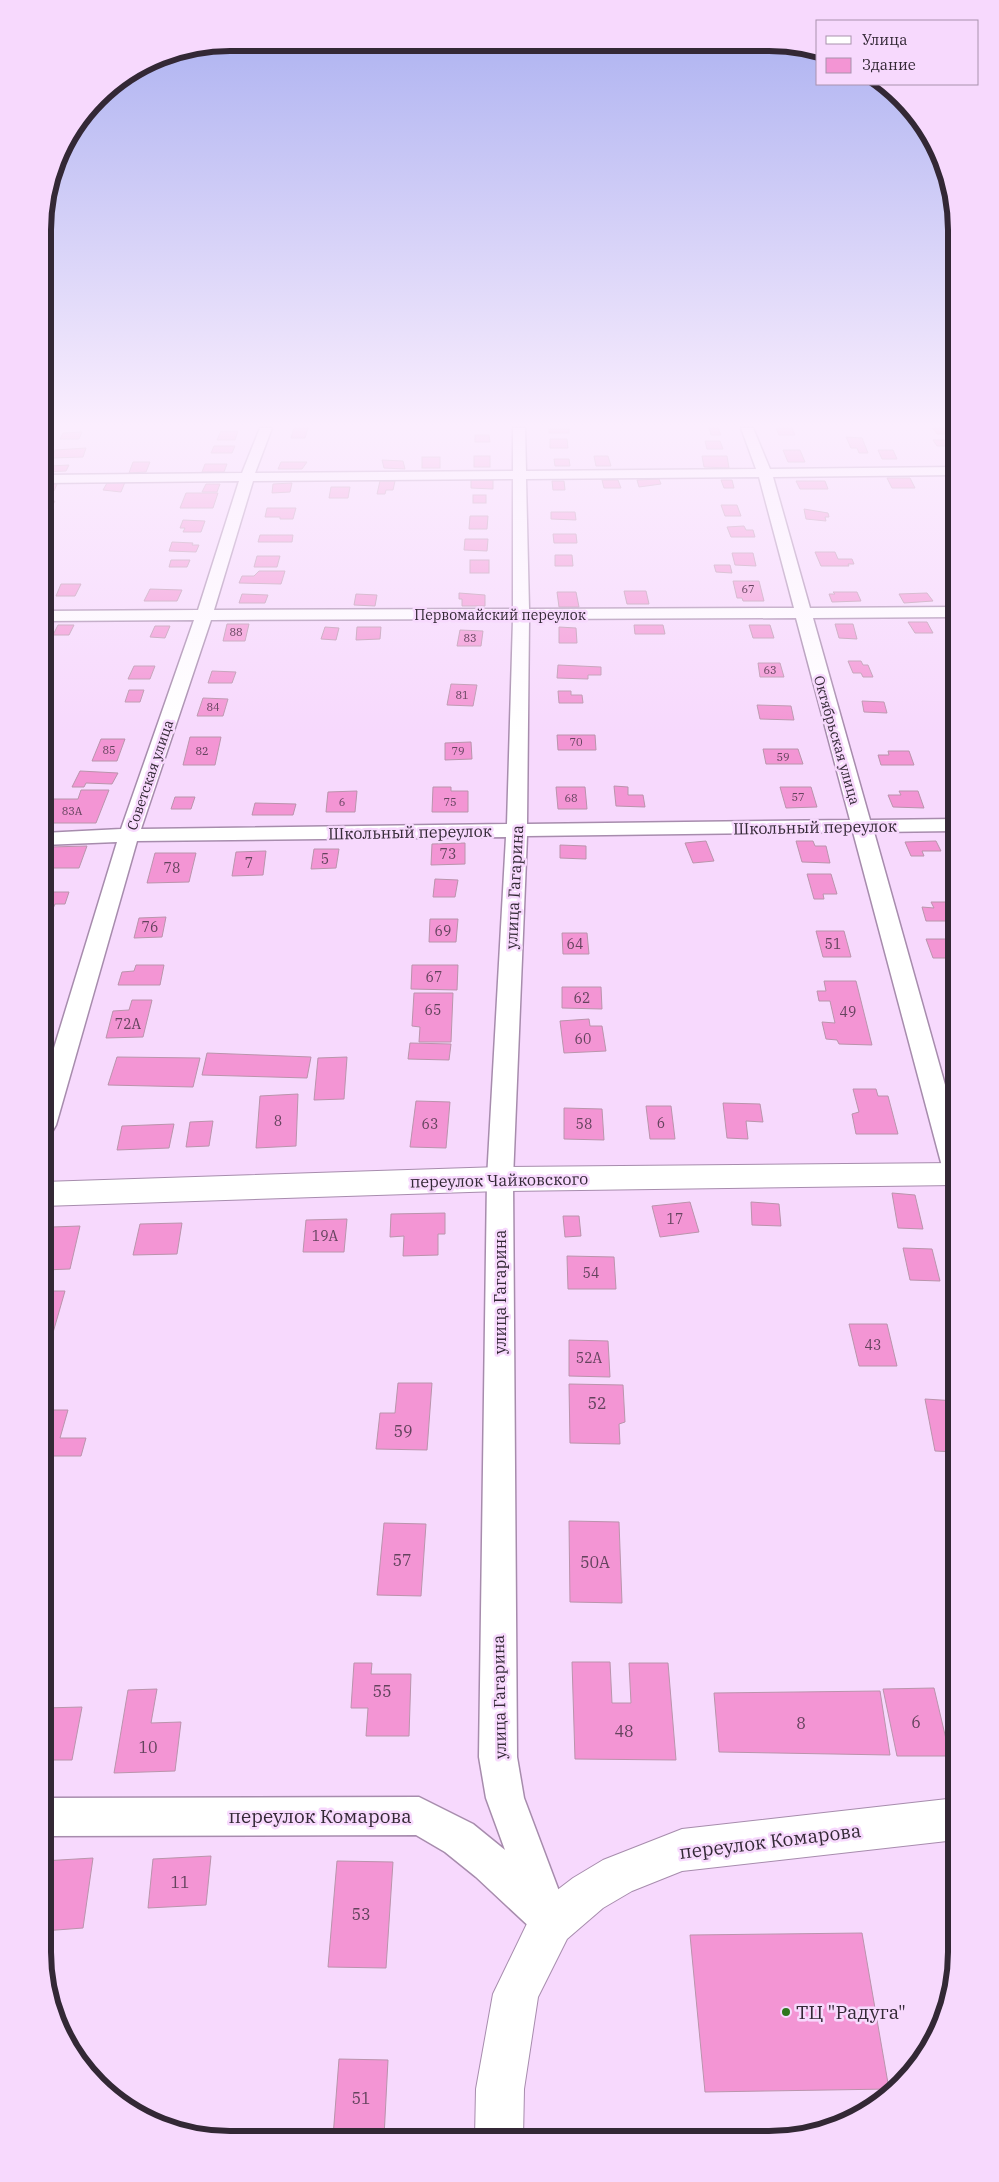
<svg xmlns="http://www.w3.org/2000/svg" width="999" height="2182" font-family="'IBM Plex Serif',serif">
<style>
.building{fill:#f395d4;stroke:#ba94ac}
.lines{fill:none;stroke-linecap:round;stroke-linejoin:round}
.street-casing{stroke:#a78cad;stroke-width:3}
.secondary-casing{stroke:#a78cad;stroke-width:2}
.primary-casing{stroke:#a78cad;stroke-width:2}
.street{fill:#fff;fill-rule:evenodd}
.secondary{fill:#fff;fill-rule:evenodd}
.primary{fill:#fff;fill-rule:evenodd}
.poi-dot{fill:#2d771c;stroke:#f7d9fd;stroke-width:2}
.labels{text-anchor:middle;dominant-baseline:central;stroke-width:5;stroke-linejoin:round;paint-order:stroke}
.far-number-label{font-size:11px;fill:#63435d}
.far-street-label{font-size:14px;fill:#332835;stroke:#f7d9fd}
.number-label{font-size:14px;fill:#63435d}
.street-label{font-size:16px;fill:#332835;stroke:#f7d9fd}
.near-number-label{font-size:16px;fill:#63435d}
.near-street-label{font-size:19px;fill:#332835;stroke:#f7d9fd}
.near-poi-label{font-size:19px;fill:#332835;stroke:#f7d9fd;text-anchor:start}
.rim{fill:none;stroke:#332835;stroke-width:6}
</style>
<rect width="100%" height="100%" fill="#f7d9fd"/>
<!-- building -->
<g class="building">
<polygon points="294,428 308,428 305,438 291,438"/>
<polygon points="709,428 718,428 721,435 711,435"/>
<polygon points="776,428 792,428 795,435 779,435"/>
<polygon points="933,428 950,428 954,434 937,434"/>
<rect x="549" y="429" width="20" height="4"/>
<polygon points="221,431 238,431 235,440 217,440"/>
<polygon points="82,432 79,439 60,439 63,433"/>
<polygon points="475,435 489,435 490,442 475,442"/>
<polygon points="846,437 862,438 868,453 859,453 857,448 851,448"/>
<polygon points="550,439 567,439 568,448 550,448"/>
<polygon points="933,440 956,440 956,446 937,446"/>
<polygon points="705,441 720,441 723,449 707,449"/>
<polygon points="214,446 235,446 232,453 211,453"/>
<polygon points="86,448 83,457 52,458 55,450"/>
<polygon points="783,450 800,450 805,462 788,462"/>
<polygon points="878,450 893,450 897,459 882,459"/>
<rect x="474" y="456" width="16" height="11"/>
<polygon points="594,456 608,456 611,466 596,466"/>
<polygon points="702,456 727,456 729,468 704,467"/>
<rect x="422" y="457" width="18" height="11"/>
<polygon points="554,459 569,459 570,466 555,466"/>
<polygon points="382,460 403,461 405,469 384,468"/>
<polygon points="133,462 150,462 146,472 129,473"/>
<polygon points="281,462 307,462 302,469 278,469"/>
<polygon points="205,464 227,464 224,472 202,472"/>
<polygon points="69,465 66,471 45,472 49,466"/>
<polygon points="887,478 910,478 915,488 892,488"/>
<polygon points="659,479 661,484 639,487 637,480"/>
<polygon points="471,480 493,480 493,489 471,488"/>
<polygon points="602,480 618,480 621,488 604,488"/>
<polygon points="721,480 732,480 734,488 724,488"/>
<polygon points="380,481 395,481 393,490 386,490 385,494 377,494"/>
<polygon points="552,481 564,481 565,490 553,490"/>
<polygon points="796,481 825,481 828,489 800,489"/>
<polygon points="125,482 121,492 103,490 107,483"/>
<polygon points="292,483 290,492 272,493 273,484"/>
<polygon points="43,484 57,484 54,491 43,491"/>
<polygon points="206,484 220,484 217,492 202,492"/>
<polygon points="331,487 350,487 348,498 329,498"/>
<polygon points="186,493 218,493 213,508 180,508"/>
<rect x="473" y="495" width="13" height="8"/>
<polygon points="43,501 55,501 50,510 43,510"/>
<polygon points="721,505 737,505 741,516 725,516"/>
<polygon points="267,508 296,508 293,519 280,519 280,517 265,517"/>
<polygon points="804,509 828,513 829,517 825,517 826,521 806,519"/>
<polygon points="551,512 575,512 576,520 551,519"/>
<polygon points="470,516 488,516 487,529 469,529"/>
<polygon points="183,520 205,521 201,532 183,532 185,528 180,528"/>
<polygon points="744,526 746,530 753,530 755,537 731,537 727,527"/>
<polygon points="553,534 576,534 577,543 554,543"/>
<polygon points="260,535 293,535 292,542 258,542"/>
<polygon points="465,539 488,539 487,551 464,550"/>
<polygon points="172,542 193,543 192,545 199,545 196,552 169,551"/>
<polygon points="815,552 835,552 838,559 852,559 854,564 848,564 849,566 821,566"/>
<polygon points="732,553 753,553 756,566 735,565"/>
<polygon points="555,555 572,555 573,566 555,566"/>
<polygon points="257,556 280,556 277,567 254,567"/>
<polygon points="171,560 190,560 187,567 169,567"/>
<rect x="470" y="560" width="19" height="13"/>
<polygon points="714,565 730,565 732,573 716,572"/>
<polygon points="259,571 285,571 281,584 239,583 242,576 254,576"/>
<polygon points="733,581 759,581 764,601 743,601 742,598 737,598"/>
<polygon points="61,584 81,584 75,596 56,596"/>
<polygon points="150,589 182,590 177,601 144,601"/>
<polygon points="624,591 646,591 649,604 627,604"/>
<polygon points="557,592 576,592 579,607 559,607"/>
<polygon points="833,592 857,592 861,601 832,602 829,594 835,594"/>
<polygon points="459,593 485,595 485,606 462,606 462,599 459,599"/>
<polygon points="927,593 933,601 904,603 899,594"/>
<polygon points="242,594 268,595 265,603 239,603"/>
<polygon points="356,594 377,595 375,606 354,605"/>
<polygon points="908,622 927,622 933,633 915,633"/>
<polygon points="227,624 249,624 245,641 223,641"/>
<polygon points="835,624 853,624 857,639 839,638"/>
<polygon points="58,625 74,625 69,635 53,635"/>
<polygon points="634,625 663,625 665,634 635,634"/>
<polygon points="749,625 770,625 774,638 753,638"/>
<polygon points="155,626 170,626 165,638 150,637"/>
<polygon points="325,627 339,628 336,640 321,639"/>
<polygon points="357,627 381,627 380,639 356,640"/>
<polygon points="559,627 576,628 577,643 559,643"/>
<polygon points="460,630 483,631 481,646 457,646"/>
<polygon points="848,661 861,661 863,665 868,665 873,677 863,677 861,673 853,673"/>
<polygon points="758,663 780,663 784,677 760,677"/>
<polygon points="558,665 601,667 601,675 588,675 588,679 557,678"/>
<polygon points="134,666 155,666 150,679 128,679"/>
<polygon points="212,671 236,672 232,683 208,683"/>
<polygon points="451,684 477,685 473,706 447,705"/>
<polygon points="129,690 144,690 140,702 125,702"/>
<polygon points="558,691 571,691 571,695 582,695 583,703 559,703"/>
<polygon points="203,698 228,699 223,716 197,716"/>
<polygon points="862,701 884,702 887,713 864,712"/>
<polygon points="757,705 791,706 794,720 760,719"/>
<polygon points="557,735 595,735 596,750 558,750"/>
<polygon points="190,737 221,737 215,765 183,765"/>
<polygon points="101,739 125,739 117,761 92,761"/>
<polygon points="471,742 472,759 445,760 445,743"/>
<polygon points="763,749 798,749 803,764 766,764"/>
<polygon points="888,751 909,751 914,765 881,765 878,755 889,755"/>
<polygon points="80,771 118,773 112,784 86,783 84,787 72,787"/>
<polygon points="614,786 628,787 628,795 643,795 645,807 616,806"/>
<polygon points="433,787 451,787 451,791 468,791 468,812 432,812"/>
<polygon points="556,787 585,787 587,809 558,809"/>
<polygon points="780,787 811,787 817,807 786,808"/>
<polygon points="81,790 109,790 96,823 43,823 43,799 78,799"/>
<polygon points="357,791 355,812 326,812 328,792"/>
<polygon points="899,791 918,791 924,808 893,807 888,795 901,795"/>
<polygon points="175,797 195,797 191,809 171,809"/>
<polygon points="255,803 296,804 293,815 252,815"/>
<polygon points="706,841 714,861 693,863 685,843"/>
<polygon points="796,841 813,841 815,846 826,846 830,863 802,862"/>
<polygon points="936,841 941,851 922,851 924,856 911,856 905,842"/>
<polygon points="465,843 465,864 431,865 432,844"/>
<polygon points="560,845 586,846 586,859 560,858"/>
<polygon points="87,846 79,868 49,868 53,858 46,858 50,847"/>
<polygon points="314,849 339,849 336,868 311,869"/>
<polygon points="266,851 263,875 232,876 236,852"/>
<polygon points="155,853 196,853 189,882 147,883"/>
<polygon points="807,874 831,874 837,894 823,894 824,899 814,899"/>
<polygon points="435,879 458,880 455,897 433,897"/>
<polygon points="43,892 69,892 65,904 55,904 52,911 43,911"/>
<polygon points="931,902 954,902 956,921 926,921 922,907 934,908"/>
<polygon points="166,917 162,937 134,938 139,918"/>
<polygon points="430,919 458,919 456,942 429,942"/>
<polygon points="816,931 844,931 851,957 823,957"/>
<polygon points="562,933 587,933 589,954 563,954"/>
<polygon points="926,939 949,939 956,958 933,958"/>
<polygon points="43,949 52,949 43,975"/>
<polygon points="136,965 164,965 160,985 118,985 122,972 134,971"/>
<polygon points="412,965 458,965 457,990 411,989"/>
<polygon points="824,981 856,981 872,1045 839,1044 837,1040 826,1039 822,1022 835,1023 830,1001 819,1001 817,991 826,991"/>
<polygon points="562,987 601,987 602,1009 562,1008"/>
<polygon points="946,989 956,989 956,1003 951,1003"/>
<polygon points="414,993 453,993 451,1042 419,1042 420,1027 412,1026"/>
<polygon points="132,1000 152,1000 143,1037 106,1038 113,1011 129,1010"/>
<polygon points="589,1019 590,1026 602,1026 606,1051 564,1053 560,1021"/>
<polygon points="410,1043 451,1044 449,1060 408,1059"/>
<polygon points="207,1053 311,1057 307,1078 202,1075"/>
<polygon points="117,1057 200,1058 193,1087 108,1085"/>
<polygon points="347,1057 344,1099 314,1100 318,1058"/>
<polygon points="853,1089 876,1089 878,1096 888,1096 898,1134 856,1134 852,1114 859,1112"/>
<polygon points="298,1094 296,1146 256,1148 260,1096"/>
<polygon points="416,1101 450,1102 446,1148 410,1147"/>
<polygon points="723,1103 760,1104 763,1122 746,1121 748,1139 727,1138"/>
<polygon points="646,1106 671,1106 675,1139 650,1139"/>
<polygon points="564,1108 602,1109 604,1140 564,1139"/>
<polygon points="213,1121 209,1146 186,1147 190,1122"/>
<polygon points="174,1124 169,1148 117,1150 122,1126"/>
<polygon points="892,1193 915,1195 923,1229 898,1228"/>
<polygon points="690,1202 699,1232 660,1237 652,1206"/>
<polygon points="751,1202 779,1204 781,1226 752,1225"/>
<polygon points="445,1213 445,1234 438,1234 438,1255 403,1256 404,1236 390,1237 391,1214"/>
<polygon points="563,1216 579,1216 581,1236 565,1237"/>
<polygon points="347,1219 344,1252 303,1252 306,1220"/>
<polygon points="182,1223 177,1254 133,1255 140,1224"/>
<polygon points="80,1226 70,1269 43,1270 52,1227"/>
<polygon points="903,1248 932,1249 940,1281 910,1280"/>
<polygon points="567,1256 614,1257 616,1289 568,1289"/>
<polygon points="43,1291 65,1291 50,1343 43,1343"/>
<polygon points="849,1324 887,1324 897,1366 859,1366"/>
<polygon points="569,1340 608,1341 610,1377 569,1376"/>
<polygon points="398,1383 432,1383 427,1450 376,1449 380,1413 395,1413"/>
<polygon points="569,1384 623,1385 625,1422 619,1424 620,1444 570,1443"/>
<polygon points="925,1399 956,1401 956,1452 935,1451"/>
<polygon points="43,1410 68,1410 60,1438 86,1438 81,1456 43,1456"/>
<polygon points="569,1521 619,1522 622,1603 570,1602"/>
<polygon points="384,1523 426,1524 421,1596 377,1595"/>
<polygon points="948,1597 956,1597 956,1627"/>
<polygon points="572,1662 610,1662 612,1703 631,1703 629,1663 668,1663 676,1760 575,1759"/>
<polygon points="354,1663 372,1663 371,1674 411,1674 409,1736 366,1736 368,1708 351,1708"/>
<polygon points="43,1673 51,1673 44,1708 82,1707 72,1760 43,1760"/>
<polygon points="934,1688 950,1756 897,1756 883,1689"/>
<polygon points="157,1689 151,1723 181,1722 175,1771 114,1773 128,1690"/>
<polygon points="880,1691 890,1755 719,1752 714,1693"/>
<polygon points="211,1856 206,1905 148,1908 153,1859"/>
<polygon points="93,1858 83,1928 43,1931 43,1861"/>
<polygon points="337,1861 393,1862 386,1968 328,1967"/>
<polygon points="862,1933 889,2089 705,2092 690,1935"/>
<polygon points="339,2059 388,2060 384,2137 333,2137"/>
</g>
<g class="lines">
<defs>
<path id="street" d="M260 428H272L255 473 513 471V428H525L526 471 756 469 741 428H753L770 469 956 467V475L773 477 810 608 956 607V617L813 618 870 820 956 819V831L874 832 956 1124V1180L947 1177 943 1170 853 832 527 836 513 1179 517 1757 524 1798 571 1923 565 1937 551 1943 537 1937 535 1932 476 1877 445 1852 416 1835 43 1836V1798L419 1797 473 1824 505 1850 486 1798 479 1757 487 1179 506 837 137 841 56 1125 52 1132 43 1135V1084L117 842 43 845V833L121 829 194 620 43 621V611L198 610 239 481 43 483V475L242 473ZM759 477 794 608 529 609 526 479ZM513 479V609L214 610 253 481ZM796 618 850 820 527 824 529 619ZM513 619 507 824 141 829 211 620Z"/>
<polygon id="secondary" points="956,1163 956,1185 500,1191 43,1206 43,1182 500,1167"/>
<polygon id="primary" points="956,1798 956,1840 682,1871 632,1891 603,1908 567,1939 538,1997 524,2089 523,2138 475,2138 476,2089 493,1994 535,1907 573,1878 603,1860 682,1829"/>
</defs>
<!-- street casing -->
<use href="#street" class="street-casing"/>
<!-- secondary casing -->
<use href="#secondary" class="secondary-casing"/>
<!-- primary casing -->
<use href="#primary" class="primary-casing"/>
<!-- street -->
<use href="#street" class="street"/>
<!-- secondary -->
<use href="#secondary" class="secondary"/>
<!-- primary -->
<use href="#primary" class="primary"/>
</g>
<!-- sky -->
<linearGradient id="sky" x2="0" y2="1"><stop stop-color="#a9aff0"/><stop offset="0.58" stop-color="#fbeefe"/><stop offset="1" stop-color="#fbeefe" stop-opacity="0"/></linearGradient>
<rect width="999" height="733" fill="url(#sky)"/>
<!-- markers -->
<circle class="poi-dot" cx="786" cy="2012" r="5"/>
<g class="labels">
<!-- far-number labels -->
<g class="far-number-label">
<text x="748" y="589">67</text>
<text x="236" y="632">88</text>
<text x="470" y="638">83</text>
<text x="770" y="670">63</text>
<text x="462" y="695">81</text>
<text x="213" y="707">84</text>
<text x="576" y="742">70</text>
<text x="109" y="750">85</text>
<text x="202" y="751">82</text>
<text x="458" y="751">79</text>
<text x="783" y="757">59</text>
<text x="798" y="797">57</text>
<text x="571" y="798">68</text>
<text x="342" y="802">6</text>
<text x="450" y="802">75</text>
<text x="72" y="811">83А</text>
</g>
<!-- far-street labels -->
<g class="far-street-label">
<text x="500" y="615">Первомайский переулок</text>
<text transform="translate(837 740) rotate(74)">Октябрьская улица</text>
<text transform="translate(150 775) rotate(-71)">Советская улица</text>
</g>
<!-- number labels -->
<g class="number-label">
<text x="448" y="854">73</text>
<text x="325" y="859">5</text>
<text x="249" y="863">7</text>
<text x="172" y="868">78</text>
<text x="150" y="927">76</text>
<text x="443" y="931">69</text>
<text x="575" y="944">64</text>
<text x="833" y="944">51</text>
<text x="434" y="977">67</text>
<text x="582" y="998">62</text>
<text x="433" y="1010">65</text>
<text x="848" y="1012">49</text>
<text x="128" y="1024">72А</text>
<text x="583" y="1039">60</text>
<text x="278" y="1121">8</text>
<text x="661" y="1123">6</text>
<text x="430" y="1124">63</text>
<text x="584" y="1124">58</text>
<text x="675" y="1219">17</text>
<text x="325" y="1236">19А</text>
<text x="591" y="1273">54</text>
<text x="873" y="1345">43</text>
<text x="589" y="1358">52А</text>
</g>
<!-- street labels -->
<g class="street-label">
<text transform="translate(815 827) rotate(-1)">Школьный переулок</text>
<text transform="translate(410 832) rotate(-1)">Школьный переулок</text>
<text transform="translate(514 887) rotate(-87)">улица Гагарина</text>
<text transform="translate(499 1180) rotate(-1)">переулок Чайковского</text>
<text transform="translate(500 1292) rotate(-90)">улица Гагарина</text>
<text transform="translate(499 1697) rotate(-91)">улица Гагарина</text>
</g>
<!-- near-number labels -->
<g class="near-number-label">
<text x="597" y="1403">52</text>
<text x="403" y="1431">59</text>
<text x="402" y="1560">57</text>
<text x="595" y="1562">50А</text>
<text x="382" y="1691">55</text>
<text x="916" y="1722">6</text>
<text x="801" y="1723">8</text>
<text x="624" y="1731">48</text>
<text x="148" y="1747">10</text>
<text x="180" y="1882">11</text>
<text x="361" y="1914">53</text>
<text x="361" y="2098">51</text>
</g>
<!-- near-street labels -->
<g class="near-street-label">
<text x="320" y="1816">переулок Комарова</text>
<text transform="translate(770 1841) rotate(-7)">переулок Комарова</text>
</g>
<!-- near-poi labels -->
<g class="near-poi-label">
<text x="796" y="2012">ТЦ "Радуга"</text>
</g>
</g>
<!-- crop -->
<path d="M0 0H999V2182H0ZM230 51H769A179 179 0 0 1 948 230V1952A179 179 0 0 1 769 2131H230A179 179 0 0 1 51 1952V230A179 179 0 0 1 230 51Z" fill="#f7d9fd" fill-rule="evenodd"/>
<path class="rim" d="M230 51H769A179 179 0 0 1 948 230V1952A179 179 0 0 1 769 2131H230A179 179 0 0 1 51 1952V230A179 179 0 0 1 230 51Z"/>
<!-- legend -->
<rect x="816" y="20" width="162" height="65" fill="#f7d9fd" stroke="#a992ad"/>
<rect x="826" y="36" width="25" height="8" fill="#ffffff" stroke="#a992ad"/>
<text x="862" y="45" font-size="15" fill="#332835">Улица</text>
<rect x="826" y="58" width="25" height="15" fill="#f395d4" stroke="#a992ad"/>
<text x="862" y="70" font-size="15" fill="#332835">Здание</text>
</svg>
